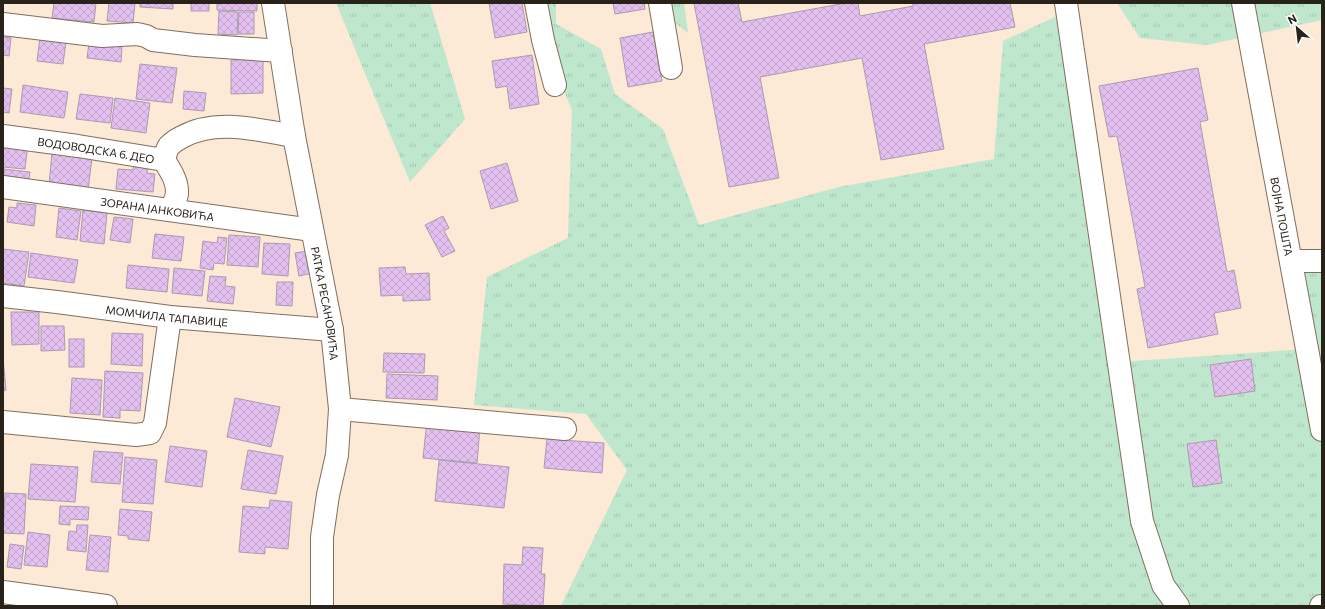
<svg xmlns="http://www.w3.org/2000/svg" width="1325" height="609" font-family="Commissioner,sans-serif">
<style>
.grass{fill:url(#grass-tufts)}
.building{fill:url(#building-cross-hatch);stroke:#aa9baf}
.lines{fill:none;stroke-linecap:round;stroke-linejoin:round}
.minor-casing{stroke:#806f5e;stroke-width:24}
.minor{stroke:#fff;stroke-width:22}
.labels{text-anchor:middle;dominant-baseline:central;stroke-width:3;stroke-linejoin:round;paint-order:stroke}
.street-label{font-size:11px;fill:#29221b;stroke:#fff}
</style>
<defs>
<pattern id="grass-tufts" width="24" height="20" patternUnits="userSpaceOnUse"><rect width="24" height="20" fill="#bfe7cd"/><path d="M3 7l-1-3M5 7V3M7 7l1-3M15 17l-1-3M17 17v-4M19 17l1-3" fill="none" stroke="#a4c6af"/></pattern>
<pattern id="building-cross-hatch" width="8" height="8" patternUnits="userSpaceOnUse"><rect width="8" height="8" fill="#e4c0f0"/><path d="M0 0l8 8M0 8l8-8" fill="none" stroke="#c4a5cd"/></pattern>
</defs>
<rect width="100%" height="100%" fill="#fce9d6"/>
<!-- grass -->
<g class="grass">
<polygon points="336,3 430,3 465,119 410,182"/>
<polygon points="536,3 556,3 556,24 601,49 615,94 663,129 699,225 839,187 994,159 1003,41 1068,11 1119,362 1307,349 1291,261 1322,260 1322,606 561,606 627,470 586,414 474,405 487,277 568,238 572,110 543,40"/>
<polygon points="660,3 684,3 688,33 661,12"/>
<polygon points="1117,3 1322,3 1322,20 1207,45 1140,38"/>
</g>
<!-- building -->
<g class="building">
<polygon points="54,3 96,3 94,22 52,18"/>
<polygon points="109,3 135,3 133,23 107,21"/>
<polygon points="140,3 173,3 173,9 140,7"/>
<rect x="191" y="3" width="18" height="8"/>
<polygon points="217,3 257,3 257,11 217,10"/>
<polygon points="489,3 522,3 527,32 495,38"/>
<polygon points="613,3 644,3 645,9 615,14"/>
<polygon points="694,3 738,3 742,22 846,3 858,3 860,16 913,6 913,3 1010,3 1015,27 924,44 944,149 881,160 862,58 760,77 779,178 729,187"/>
<polygon points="219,11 238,12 237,35 218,34"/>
<polygon points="239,12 254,12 254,34 238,34"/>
<polygon points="653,32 662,81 628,87 620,38"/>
<polygon points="3,37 11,38 9,56 3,55"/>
<polygon points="40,38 66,41 63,64 37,61"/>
<polygon points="89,43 122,46 121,62 87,58"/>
<polygon points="532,55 539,104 510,109 507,86 496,88 492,61"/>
<polygon points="263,59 263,93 231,94 231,60"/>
<polygon points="140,64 177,68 172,103 136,99"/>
<polygon points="1198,68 1208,120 1200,122 1227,272 1234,270 1241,308 1214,313 1218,334 1148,348 1137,289 1145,287 1117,136 1109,137 1099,86"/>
<polygon points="23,85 68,92 64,118 20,112"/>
<polygon points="3,88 12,89 9,113 3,112"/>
<polygon points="184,91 206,93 204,111 183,109"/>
<polygon points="80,94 113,98 110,123 76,119"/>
<polygon points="115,98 150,103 146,133 111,128"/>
<polygon points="3,141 28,144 25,169 3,167"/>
<polygon points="52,153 92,158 88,190 49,185"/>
<polygon points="134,160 148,161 147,173 155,174 153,192 116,189 118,169 133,170"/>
<polygon points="507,163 518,201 491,209 480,171"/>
<polygon points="3,169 30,172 28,185 3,183"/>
<polygon points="17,203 36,205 34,226 7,222 9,207 17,208"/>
<polygon points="59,208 81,211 77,240 56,237"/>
<polygon points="83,210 107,213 104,244 80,241"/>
<polygon points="443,216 449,228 444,231 455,251 442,257 425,225"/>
<polygon points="114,217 133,219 130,243 110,240"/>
<polygon points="155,234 184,237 181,261 152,258"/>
<polygon points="229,235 260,237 258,267 227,265"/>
<polygon points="218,237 227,238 224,264 214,263 213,270 200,268 203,241 217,243"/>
<polygon points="264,243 290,244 288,276 262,274"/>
<polygon points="3,249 29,252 24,286 3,283"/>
<polygon points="308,251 313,273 299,276 295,253"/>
<polygon points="31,253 78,260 74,283 28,277"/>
<polygon points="128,265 169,269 167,292 126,288"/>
<polygon points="405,267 406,274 429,273 430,300 403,301 403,295 381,296 379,268"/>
<polygon points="174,268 205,271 202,296 172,293"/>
<polygon points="210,276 226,277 225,286 235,287 233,304 207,301"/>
<polygon points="277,282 293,282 292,306 276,305"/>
<polygon points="11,312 39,312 39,344 12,345"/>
<polygon points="41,326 64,326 65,350 41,351"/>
<polygon points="112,333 143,334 142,366 111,364"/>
<rect x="69" y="339" width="15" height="28"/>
<polygon points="384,353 425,354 424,373 383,372"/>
<polygon points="3,358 6,390 3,391"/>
<polygon points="1251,359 1255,391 1215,397 1210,365"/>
<polygon points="105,371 143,373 140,411 120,410 120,418 103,417"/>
<polygon points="387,374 438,376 437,400 386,398"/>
<polygon points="72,378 102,380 100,415 70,413"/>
<polygon points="235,398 280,407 271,447 227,437"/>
<polygon points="427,421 480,427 477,463 423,458"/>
<polygon points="547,439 604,443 602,473 544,468"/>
<polygon points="1216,440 1222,483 1193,487 1187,444"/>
<polygon points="170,446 207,451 202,487 165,482"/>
<polygon points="248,450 283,456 276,494 241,489"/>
<polygon points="94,451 123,453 120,484 91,482"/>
<polygon points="125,457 157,460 153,504 122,502"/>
<polygon points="439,460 509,467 504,508 435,501"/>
<polygon points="31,464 78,467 75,502 28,499"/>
<polygon points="5,493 26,494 24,534 3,533"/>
<polygon points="270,500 292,502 288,549 265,547 265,554 239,552 243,506 269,508"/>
<polygon points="60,506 89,507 88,520 70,519 70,525 59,524"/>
<polygon points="120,509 152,512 149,541 128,539 128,536 118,535"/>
<polygon points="77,525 88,525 86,552 67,550 69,531 76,532"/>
<polygon points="28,532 50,535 47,567 24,565"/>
<polygon points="90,535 111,537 108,572 86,570"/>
<polygon points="10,544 24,546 21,569 7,567"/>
<polygon points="523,547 543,548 541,574 545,574 543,606 503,604 504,564 522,565"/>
</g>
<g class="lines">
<defs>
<g id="minor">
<path id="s1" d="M273 3 294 136 332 330 340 409 337 455 328 495 322 537V606"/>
<polyline points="536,3 543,40 555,85"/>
<polyline points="660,3 671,68"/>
<polyline points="1066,3 1142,521 1163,585 1178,606"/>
<path id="s2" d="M1243 3 1322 430"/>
<polyline points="3,24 102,36 137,34 146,36 153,40 195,45 281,51"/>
<path id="s3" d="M3 136 78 146 164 160C165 156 167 149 169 146 173 142 178 139 182 137 216 118 258 130 294 136"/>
<path d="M164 160C170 170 178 181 177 194 176 199 173 205 171 209"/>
<path id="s4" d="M3 187 312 230"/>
<polyline points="1291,261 1322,261"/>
<path id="s5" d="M3 296 57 302 170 317 332 330"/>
<polyline points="340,409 565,429"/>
<polyline points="3,422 136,435 150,433 155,423 170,317"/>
<polyline points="3,592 106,606"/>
<polyline points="1321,606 1322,606"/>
</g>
</defs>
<!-- minor casing -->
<use href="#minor" class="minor-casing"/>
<!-- minor -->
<use href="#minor" class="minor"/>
</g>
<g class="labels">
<!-- street labels -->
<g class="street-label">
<text stroke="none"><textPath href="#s3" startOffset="94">ВОДОВОДСКА 6. ДЕО</textPath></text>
<text stroke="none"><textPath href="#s4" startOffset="156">ЗОРАНА ЈАНКОВИЋА</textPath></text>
<text stroke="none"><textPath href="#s2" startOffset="217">ВОЈНА ПОШТА</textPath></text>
<text stroke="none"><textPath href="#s1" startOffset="305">РАТКА РЕСАНОВИЋА</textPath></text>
<text stroke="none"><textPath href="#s5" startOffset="165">МОМЧИЛА ТАПАВИЦЕ</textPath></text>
</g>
</g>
<!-- border -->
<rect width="1325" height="609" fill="none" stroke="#29221b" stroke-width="8"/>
<!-- north arrow -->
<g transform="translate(1297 28) rotate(332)" stroke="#ffffff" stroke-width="3" paint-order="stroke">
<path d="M0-3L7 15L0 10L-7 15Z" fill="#29221b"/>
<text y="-6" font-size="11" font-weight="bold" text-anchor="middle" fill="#29221b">N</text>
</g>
</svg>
